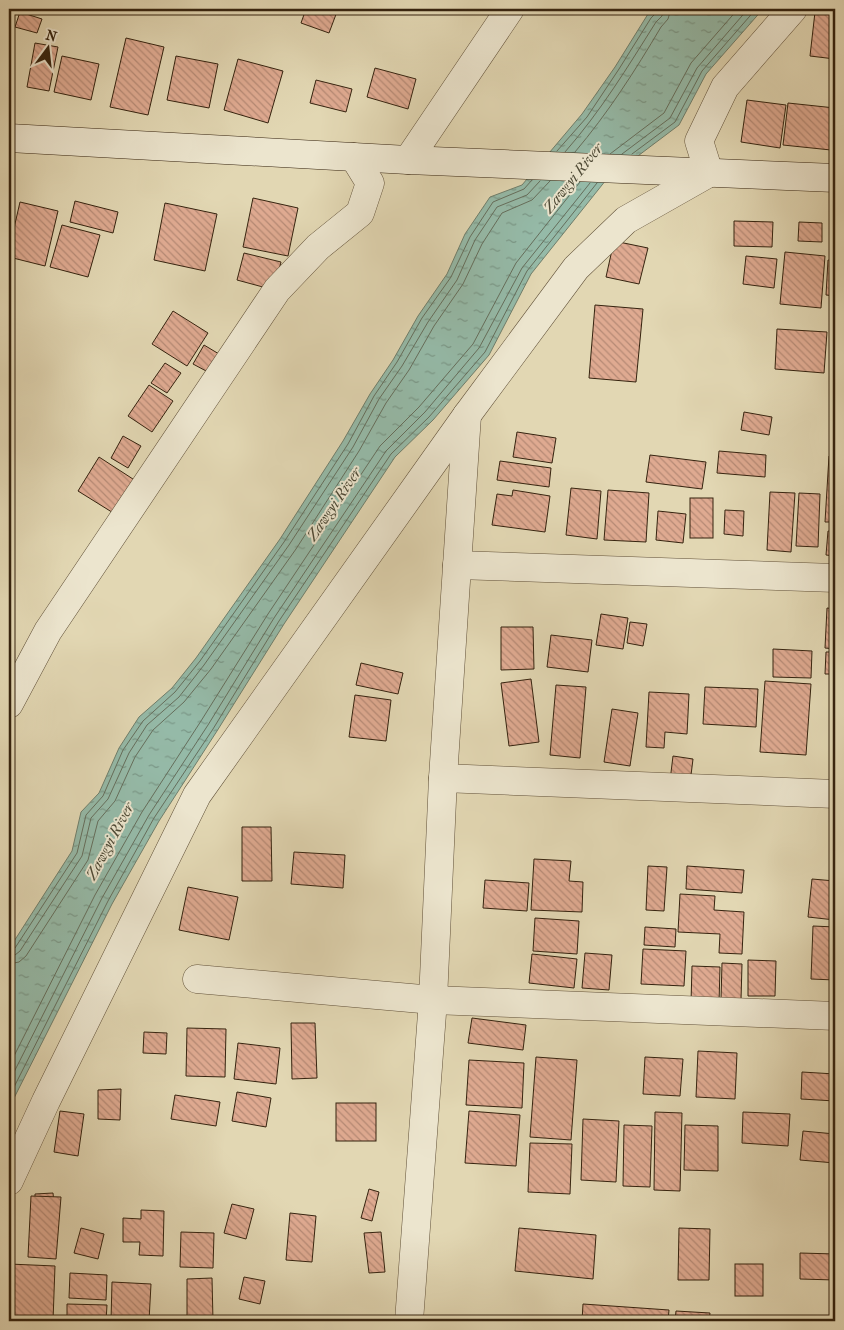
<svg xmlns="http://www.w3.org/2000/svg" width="844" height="1330" font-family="'IM FELL French Canon',serif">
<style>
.water{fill:url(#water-ripples);stroke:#6f7e6b}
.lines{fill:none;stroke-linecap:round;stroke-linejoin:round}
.shore{stroke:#656e5c;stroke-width:1}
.building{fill:url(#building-back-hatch);stroke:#35230f}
.street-casing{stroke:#605038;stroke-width:29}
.secondary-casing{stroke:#35230f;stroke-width:29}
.street{stroke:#ece5ce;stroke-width:28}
.secondary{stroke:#ece5ce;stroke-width:28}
.labels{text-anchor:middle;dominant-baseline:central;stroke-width:4;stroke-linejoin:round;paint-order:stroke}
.water-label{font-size:15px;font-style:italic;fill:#4d4935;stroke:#ece5ce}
</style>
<defs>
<pattern id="water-ripples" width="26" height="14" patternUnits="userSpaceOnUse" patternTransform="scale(1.25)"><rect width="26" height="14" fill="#95baa8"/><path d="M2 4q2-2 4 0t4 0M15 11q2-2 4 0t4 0" fill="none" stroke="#7a9787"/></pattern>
<pattern id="building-back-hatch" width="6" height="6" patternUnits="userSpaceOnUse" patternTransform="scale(1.25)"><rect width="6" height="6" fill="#dfaa91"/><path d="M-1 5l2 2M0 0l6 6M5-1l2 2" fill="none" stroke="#b68a75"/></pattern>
</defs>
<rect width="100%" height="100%" fill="#e2d7b3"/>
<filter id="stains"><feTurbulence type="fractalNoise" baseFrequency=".004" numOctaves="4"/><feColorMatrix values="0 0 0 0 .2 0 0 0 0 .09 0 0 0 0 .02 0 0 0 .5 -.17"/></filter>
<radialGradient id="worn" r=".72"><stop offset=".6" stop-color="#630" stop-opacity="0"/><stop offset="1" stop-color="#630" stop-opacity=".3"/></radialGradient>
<!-- water -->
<polygon class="water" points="654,9 763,9 706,74 679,125 606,180 531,274 489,355 433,420 395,457 284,624 217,731 159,821 112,904 9,1108 9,949 72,851 81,812 99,793 119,748 139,717 172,688 196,658 280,539 343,441 370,394 393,360 418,316 447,274 465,234 490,197 522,185 582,114 615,67 648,14"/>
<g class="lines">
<!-- shore -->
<g class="shore">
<polyline points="557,151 587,117 619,69 651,18 656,13 657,9"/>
<path d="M565 152C601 111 627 68 656 22L662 16 663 9"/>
<path d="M575 152C608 113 635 71 661 27L668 19 671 9"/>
<polyline points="610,154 664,113 691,63 738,9"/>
<polyline points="622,154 670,118 697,68 748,9"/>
<polyline points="632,154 675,122 702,71 756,9"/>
<polyline points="9,950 15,948 77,853 86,815 103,796 123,750 143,721 175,692 200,661 284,542 348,444 374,396 397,362 422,318 451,277 470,237 493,202 524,189 532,180"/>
<polyline points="9,956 15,955 20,951 82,856 91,818 108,799 129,753 147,725 179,697 204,665 289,545 353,447 379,399 402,366 428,322 457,280 475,240 497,207 527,195 540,181"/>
<polyline points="9,964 19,962 26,956 88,860 98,821 115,801 135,757 153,730 184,702 211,669 296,549 359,451 386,403 409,370 434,326 463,284 482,244 502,213 532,200 550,181"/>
<polyline points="9,1066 95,895 142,812 201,721 268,614 380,446 419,407 473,344 516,263 580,182"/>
<polyline points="9,1082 102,898 149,815 208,725 274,618 386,451 425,412 479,348 522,268 590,183"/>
<polyline points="9,1097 108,901 154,818 213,729 279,621 391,454 429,417 485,352 527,271 597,183"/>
</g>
</g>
<!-- building -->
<g class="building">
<polygon points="306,9 338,9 329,33 301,23"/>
<polygon points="20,12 42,19 37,33 15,27"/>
<polygon points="815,12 835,15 835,59 810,56"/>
<polygon points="126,38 164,47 148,115 110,107"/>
<polygon points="35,43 58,47 49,91 27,87"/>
<polygon points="62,56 99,64 91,100 54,92"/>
<polygon points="176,56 218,64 209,108 167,100"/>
<polygon points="238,59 283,71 268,123 224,110"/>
<polygon points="375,68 416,79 408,109 367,97"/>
<polygon points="316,80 352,89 346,112 310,103"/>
<polygon points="747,100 786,105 780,148 741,142"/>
<polygon points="788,103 835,108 831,150 783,145"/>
<polygon points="253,198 298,208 288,256 243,247"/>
<polygon points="75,201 118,212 113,233 70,222"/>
<polygon points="20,202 58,211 45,266 9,257 9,250"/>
<polygon points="9,203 14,204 9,230"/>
<polygon points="165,203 217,214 205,271 154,260"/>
<polygon points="734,221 773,222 772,247 734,246"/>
<polygon points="799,222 822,223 822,242 798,241"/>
<polygon points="62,225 100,235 88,277 50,267"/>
<polygon points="614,241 648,248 639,284 606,277"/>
<polygon points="785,252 825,256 821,308 780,304"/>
<polygon points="244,253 281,262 274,290 237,280"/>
<polygon points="746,256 777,259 774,288 743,284"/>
<polygon points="828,260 835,261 835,296 826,295"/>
<polygon points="595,305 643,309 636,382 589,378"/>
<polygon points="173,311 208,333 187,366 152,344"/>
<polygon points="832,323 835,323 835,346 830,345"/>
<polygon points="777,329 827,332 824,373 775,369"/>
<polygon points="204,345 219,354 208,372 193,364"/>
<polygon points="165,363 181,373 167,393 151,383"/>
<polygon points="149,385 173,401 152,432 128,416"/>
<polygon points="744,412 772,417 769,435 741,430"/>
<polygon points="833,420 835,420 835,449 832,449"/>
<polygon points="517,432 556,438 552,463 513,457"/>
<polygon points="123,436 141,446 128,468 111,458"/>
<polygon points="719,451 766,455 765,477 717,473"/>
<polygon points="650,455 706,462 702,489 646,482"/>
<polygon points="829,456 835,456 835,522 825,522"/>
<polygon points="99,457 136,481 115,514 78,491"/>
<polygon points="500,461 551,468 549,487 497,480"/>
<polygon points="571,488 601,491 597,539 566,535"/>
<polygon points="513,490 550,496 545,532 492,525 497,494 512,496"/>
<polygon points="608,490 649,493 646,542 604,540"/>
<polygon points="770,492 795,493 791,552 767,550"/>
<polygon points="799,493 820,494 818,547 796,546"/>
<rect x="690" y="498" width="23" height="40"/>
<polygon points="725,510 744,511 743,536 724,534"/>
<polygon points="658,511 686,514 683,543 656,540"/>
<polygon points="828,531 835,532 835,556 826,555"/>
<polygon points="827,608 835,609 835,649 825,648"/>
<polygon points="601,614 628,618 623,649 596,645"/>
<polygon points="630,622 647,624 643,646 627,643"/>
<polygon points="501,627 533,627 534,669 501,670"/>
<polygon points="551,635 592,640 588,672 547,667"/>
<polygon points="773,649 812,651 811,678 773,677"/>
<polygon points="826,652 835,652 835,674 825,674"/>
<polygon points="361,663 403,673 398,694 356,685"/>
<polygon points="531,679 539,742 509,746 501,683"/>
<polygon points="765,681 811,684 806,755 760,752"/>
<polygon points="556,685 586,687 580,758 550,755"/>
<polygon points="705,687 758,689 756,727 703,724"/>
<polygon points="649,692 689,694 687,734 665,732 664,748 646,747"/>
<polygon points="355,695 391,700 386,741 349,737"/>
<polygon points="612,709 638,713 630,766 604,762"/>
<polygon points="673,756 693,759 690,783 670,781"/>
<polygon points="242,827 271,827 272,881 242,881"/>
<polygon points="294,852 345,855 343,888 291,884"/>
<polygon points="534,859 571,861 569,881 583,882 582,912 531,910"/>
<polygon points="648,866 667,867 664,911 646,910"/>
<polygon points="687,866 744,870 742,893 686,889"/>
<polygon points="812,879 835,881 835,920 808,917"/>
<polygon points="485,880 529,883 527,911 483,908"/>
<polygon points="188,887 238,897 229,940 179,930"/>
<polygon points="680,894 715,896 714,910 744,912 742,954 719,953 720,934 678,932"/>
<polygon points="535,918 579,921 577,954 533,951"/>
<polygon points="813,926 835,927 835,980 811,979"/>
<polygon points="645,927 676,929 675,947 644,945"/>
<polygon points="643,949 686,951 684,986 641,984"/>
<polygon points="585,953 612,955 609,990 582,988"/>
<polygon points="532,954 577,959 574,988 529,983"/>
<polygon points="748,960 776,961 775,996 748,996"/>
<polygon points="722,963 742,964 741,1000 721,999"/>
<polygon points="692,966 720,967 719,1004 691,1003"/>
<polygon points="472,1018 526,1025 523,1050 468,1043"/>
<polygon points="291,1023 315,1023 317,1078 292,1079"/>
<polygon points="187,1028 226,1029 225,1077 186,1076"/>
<polygon points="144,1032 167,1033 166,1054 143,1053"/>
<polygon points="238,1043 280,1048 276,1084 234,1079"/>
<polygon points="698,1051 737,1053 735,1099 696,1097"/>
<polygon points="536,1057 577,1060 571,1140 530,1137"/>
<polygon points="645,1057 683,1059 680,1096 643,1094"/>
<polygon points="469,1060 524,1063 522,1108 466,1105"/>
<polygon points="802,1072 835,1074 835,1101 801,1099"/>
<polygon points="121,1089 120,1120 98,1119 98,1090"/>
<polygon points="237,1092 271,1098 266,1127 232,1121"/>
<polygon points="175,1095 220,1102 216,1126 171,1119"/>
<rect x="336" y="1103" width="40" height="38"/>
<polygon points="60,1111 84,1114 78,1156 54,1152"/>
<polygon points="469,1111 520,1115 516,1166 465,1163"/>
<polygon points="655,1112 682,1113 680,1191 654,1190"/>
<polygon points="743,1112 790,1114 788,1146 742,1143"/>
<polygon points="583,1119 619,1121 616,1182 581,1180"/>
<polygon points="624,1125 652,1126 650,1187 623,1186"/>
<polygon points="685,1125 718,1126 718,1171 684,1170"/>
<polygon points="803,1131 835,1134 835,1163 800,1160"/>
<polygon points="530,1143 572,1144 570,1194 528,1192"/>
<polygon points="369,1189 379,1192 372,1221 361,1218"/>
<polygon points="53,1193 54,1203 35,1204 35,1194"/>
<polygon points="31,1196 61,1197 56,1259 28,1257"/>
<polygon points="232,1204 254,1209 246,1239 224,1233"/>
<polygon points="141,1210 164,1211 163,1256 139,1255 140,1242 123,1242 123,1218 141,1219"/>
<polygon points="290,1213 316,1216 312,1262 286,1260"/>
<polygon points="81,1228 104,1234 98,1259 74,1253"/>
<polygon points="519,1228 596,1235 593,1279 515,1271"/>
<polygon points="679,1228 710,1229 709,1280 678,1280"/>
<polygon points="181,1232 214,1233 213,1268 180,1267"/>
<polygon points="381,1232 385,1272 369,1273 364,1233"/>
<polygon points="800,1253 835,1254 835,1280 800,1279"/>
<polygon points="9,1264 55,1266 53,1321 9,1321"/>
<rect x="735" y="1264" width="28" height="32"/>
<polygon points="70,1273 107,1275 106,1300 69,1298"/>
<polygon points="244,1277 265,1281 260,1304 239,1299"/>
<polygon points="212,1278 213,1321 187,1321 187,1279"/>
<polygon points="112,1282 151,1284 149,1321 111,1321"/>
<polygon points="67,1304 107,1305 106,1321 57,1321 57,1318 67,1318"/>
<polygon points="583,1304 669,1310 668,1321 582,1321"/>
<polygon points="676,1311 710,1313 709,1321 675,1321"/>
<rect x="787" y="1318" width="46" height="3"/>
</g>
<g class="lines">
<defs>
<g id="street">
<polyline points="408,160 510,9"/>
<polyline points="457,565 835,578"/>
<polyline points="9,704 48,631 277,290 318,247 360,213 370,183 354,157"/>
<polyline points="443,778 835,794"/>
<polyline points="197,979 433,1000 835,1016"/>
<polyline points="9,1181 46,1101 197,795 467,415 576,268 626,220 709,173 699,141 725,87 793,9"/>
<polyline points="409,1321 433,1000 443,778 467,415"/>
</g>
<polyline id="secondary" points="9,138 408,160 835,178"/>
</defs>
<!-- street casing -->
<use href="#street" class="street-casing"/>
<!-- secondary casing -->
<use href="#secondary" class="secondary-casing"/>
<!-- street -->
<use href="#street" class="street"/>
<!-- secondary -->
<use href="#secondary" class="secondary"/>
</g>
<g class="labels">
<!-- water labels -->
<g class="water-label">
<text transform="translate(573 178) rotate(-51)">Zawgyi River</text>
<text transform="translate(334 504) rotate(-56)">Zawgyi River</text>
<text transform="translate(110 841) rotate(-62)">Zawgyi River</text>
</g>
</g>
<!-- margin -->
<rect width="844" height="1330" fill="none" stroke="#e2d7b3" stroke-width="30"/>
<rect x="10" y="10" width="824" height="1310" fill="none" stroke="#35230f" stroke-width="2.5"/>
<rect x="15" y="15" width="814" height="1300" fill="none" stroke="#35230f"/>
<!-- north arrow -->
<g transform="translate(48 48) rotate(15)" stroke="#ece5ce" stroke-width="4" paint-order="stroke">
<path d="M0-4L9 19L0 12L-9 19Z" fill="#35230f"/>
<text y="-8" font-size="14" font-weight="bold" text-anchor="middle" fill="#35230f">N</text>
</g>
<rect width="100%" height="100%" filter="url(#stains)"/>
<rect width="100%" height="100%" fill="url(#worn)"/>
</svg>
